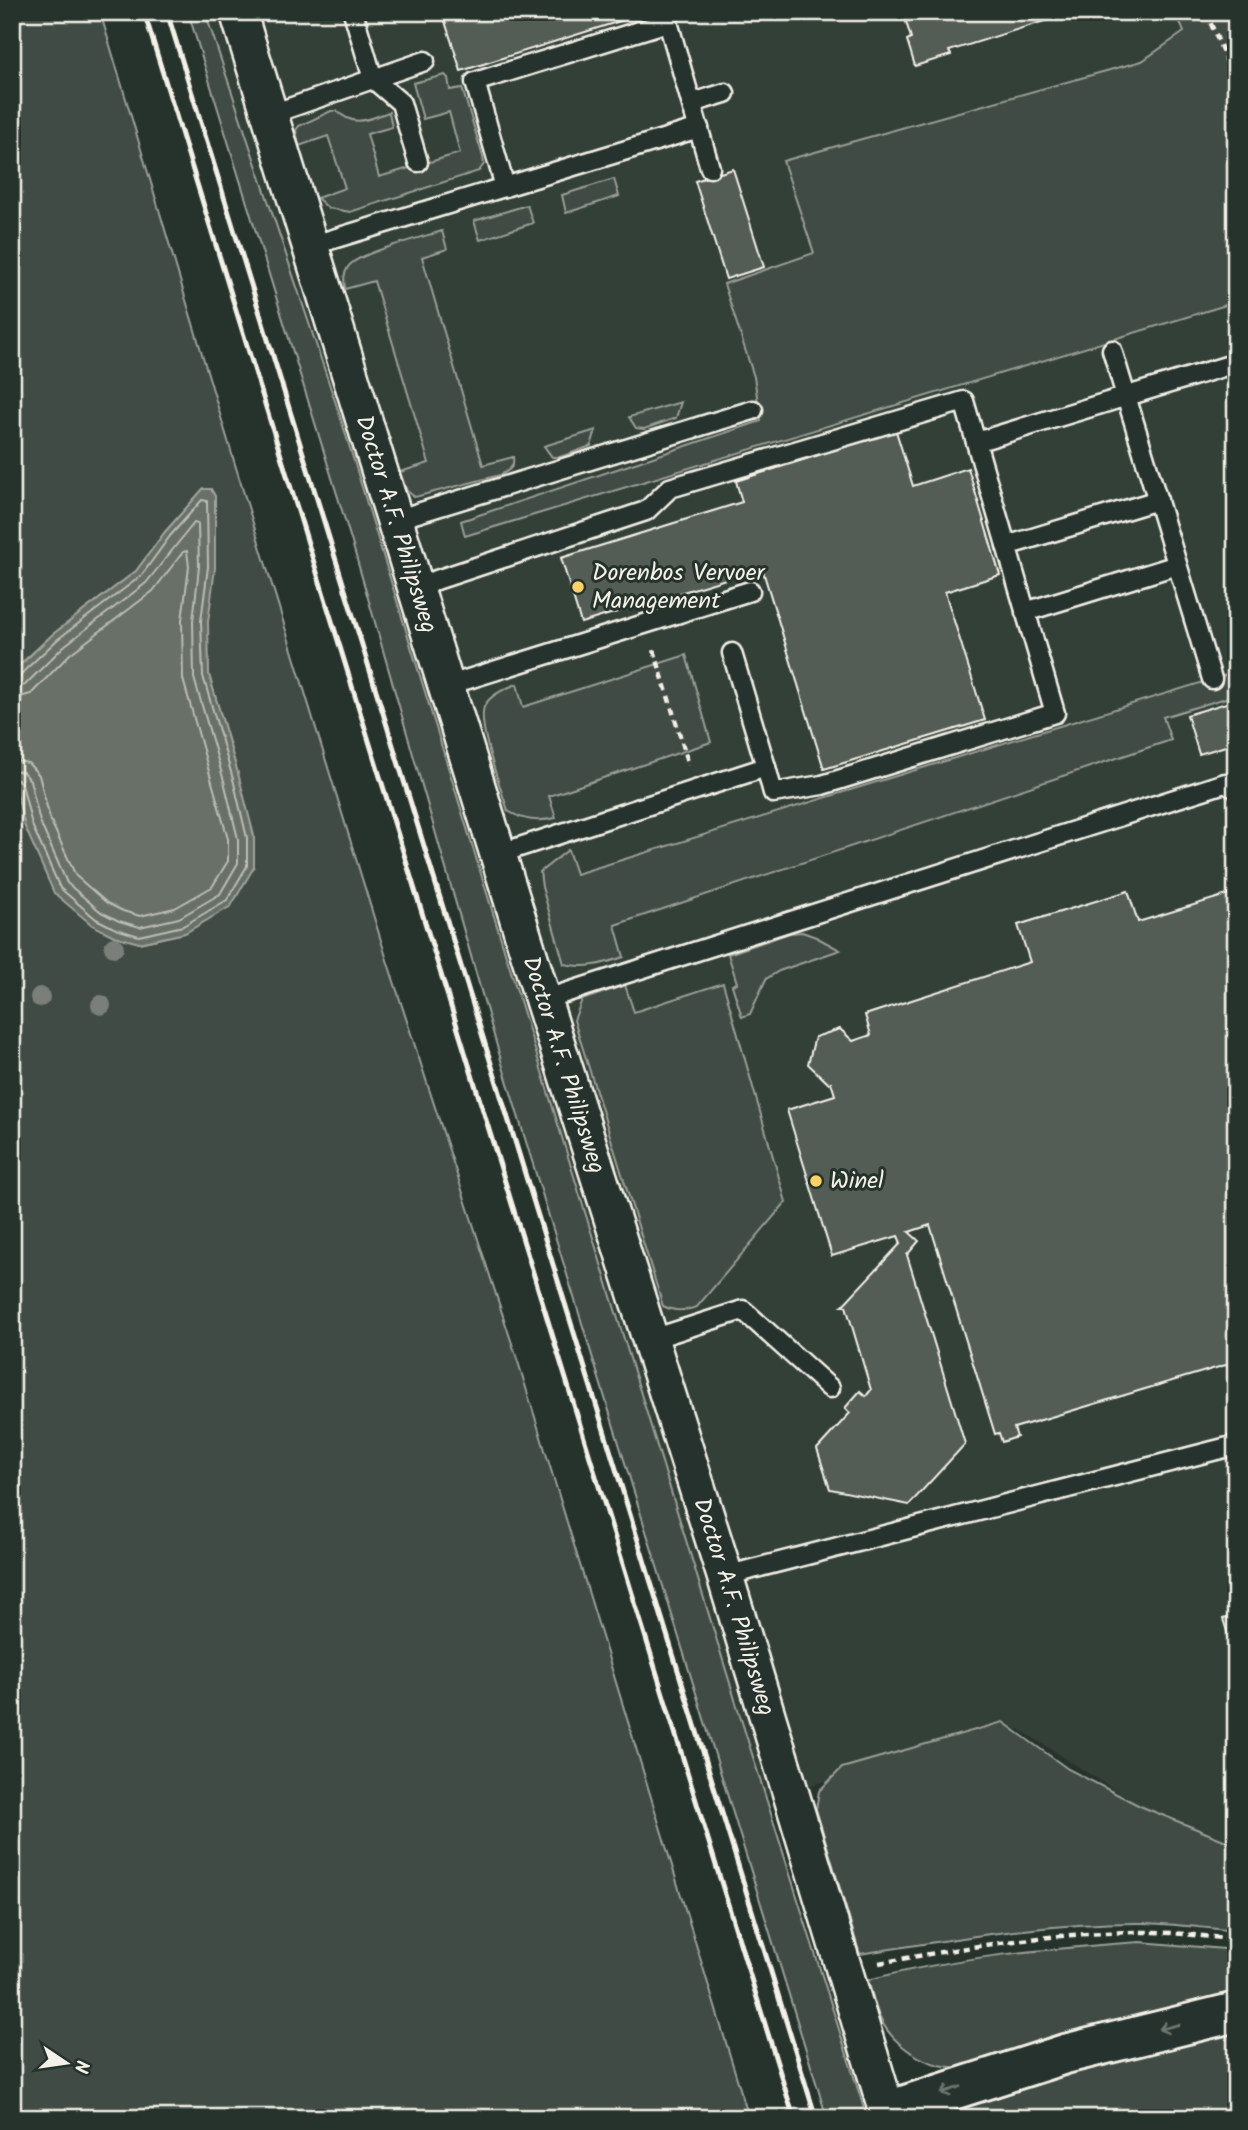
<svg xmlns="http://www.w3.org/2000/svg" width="1248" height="2130" font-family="Kalam,sans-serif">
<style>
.built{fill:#333f39}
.green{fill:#414b45;stroke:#9a9e96;stroke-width:2}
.water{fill:#676f68;stroke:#9fa39b;stroke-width:2}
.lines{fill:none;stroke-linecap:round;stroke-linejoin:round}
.shore{stroke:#bcbdb5;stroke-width:2}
.building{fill:#525c55;stroke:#f4f1e8;stroke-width:2}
.lane-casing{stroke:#f4f1e8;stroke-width:23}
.street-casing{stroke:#f4f1e8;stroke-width:40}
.secondary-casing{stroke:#f4f1e8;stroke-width:44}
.path{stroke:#f4f1e8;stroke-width:4.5;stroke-dasharray:7 5;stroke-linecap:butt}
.lane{stroke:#26332d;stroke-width:18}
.street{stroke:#26332d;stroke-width:35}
.secondary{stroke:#26332d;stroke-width:38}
.rail{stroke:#f4f1e8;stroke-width:5}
.tree{fill:#7a8079}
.oneway{stroke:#6e766e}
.poi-dot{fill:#ffd166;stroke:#26332d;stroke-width:2.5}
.labels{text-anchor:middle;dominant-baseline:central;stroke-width:6;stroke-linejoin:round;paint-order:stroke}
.street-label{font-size:24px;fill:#f4f1e8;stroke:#26332d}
.poi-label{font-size:24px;fill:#f4f1e8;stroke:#26332d;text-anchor:start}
</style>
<rect width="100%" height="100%" fill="#26332d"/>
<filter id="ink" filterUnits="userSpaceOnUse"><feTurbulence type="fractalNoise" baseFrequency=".0143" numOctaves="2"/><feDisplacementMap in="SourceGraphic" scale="14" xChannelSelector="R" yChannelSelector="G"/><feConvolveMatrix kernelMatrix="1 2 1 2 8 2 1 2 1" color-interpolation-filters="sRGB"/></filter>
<g filter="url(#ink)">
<!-- built -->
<polygon class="built" points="204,12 1196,12 1236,108 1236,1844 1180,1832 1019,1729 752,1801"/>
<!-- green -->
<g class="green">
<polygon points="12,12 100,12 234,461 387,960 519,1365 749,2118 12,2118 12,772 25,827 139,943 185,933 239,777 209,675 203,489 165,532 136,571 53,634 17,667 12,680"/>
<polygon points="188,12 205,12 341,419 741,1719 867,2118 827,2118 503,1067 353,546"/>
<polygon points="1176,12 1236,12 1236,302 465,536 461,521 761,421 754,377 724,284 814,253 783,161 1142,61 1184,32"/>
<path d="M445 75 448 78 450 90 462 88 483 157 484 164 479 171 350 212 328 208 317 198 345 188 328 136 299 146 296 130 299 126 331 111H337C355 128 368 119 389 112L392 127 367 134 379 177 460 153 449 112 423 119 413 83Z"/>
<polygon points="614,179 619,196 566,213 562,195"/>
<polygon points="527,205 533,223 480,240 474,221"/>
<path d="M442 231 447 249 422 257 483 465 513 457C515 468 508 471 500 475L415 497 407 491 400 472 429 463 374 281 345 289C344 280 343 275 348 267 357 253 423 237 442 231Z"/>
<polygon points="681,402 676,418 644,429 636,428 629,417"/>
<polygon points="596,430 591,446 560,457 552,457 544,446"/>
<path d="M686 655 711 742 549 796 556 818C538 822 524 821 508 811 502 791 475 721 485 705 491 694 506 688 517 684L523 707Z"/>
<path d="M1236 672V695L1163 717 1171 740 615 925 624 957C603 964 586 969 564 964L542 887 540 872 568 850 576 874Z"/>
<polygon points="802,932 816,937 840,950 779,971 766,979 750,1014 742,1017 732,985 737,983 728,954 790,933"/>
<path d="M723 983 786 1202 697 1307C684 1311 675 1312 663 1306L574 1020 582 1000 625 985 634 1012Z"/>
<path d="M1003 1722 1068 1769 1140 1806 1236 1845V1931C1206 1928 1175 1924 1144 1923 1050 1922 954 1939 860 1954L816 1809 819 1791 842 1768Z"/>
<path d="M1140 1942 1236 1950V1993C1183 2003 1131 2017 1080 2033 1047 2043 982 2070 950 2067 921 2064 891 2043 879 2016 874 2004 872 1991 868 1980 959 1956 1046 1949 1140 1942Z"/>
<polygon points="1236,2028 1236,2118 954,2118 976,2097"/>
</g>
<!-- water -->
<polygon class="water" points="203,489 211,489 215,496 215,568 208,622 209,675 239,777 254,836 254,867 231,906 185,933 139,943 114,936 92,925 54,893 25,827 12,772 12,680 17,668 53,634 136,571 165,532"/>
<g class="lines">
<!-- shore -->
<g class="shore">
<polyline points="12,680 19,678 24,671 58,639 141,576 170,536 202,500 207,501 208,567 201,621 203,676 233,779 247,838 247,866 227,900 183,926 139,936 116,929 96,919 60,888 32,825 22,784 18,780 12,779"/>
<polyline points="12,689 25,685 64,646 146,583 194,523 198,524 199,567 193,621 194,678 224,781 238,839 238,863 220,894 179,918 140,927 119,921 101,912 67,883 40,822 30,780 23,772 12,770"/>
<polyline points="12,699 31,694 70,654 153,591 183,552 187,551 189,567 182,620 183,679 228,839 228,861 212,887 175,908 140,916 123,911 107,903 76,876 50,819 39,775 28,763 12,760"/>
</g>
</g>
<!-- building -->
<g class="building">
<polygon points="442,12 649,12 461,71"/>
<polygon points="903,12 1073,12 949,51 951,55 915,66 907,40 911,38"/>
<polygon points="733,169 764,267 726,279 695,181"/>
<polygon points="896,431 913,486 968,468 1000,575 945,592 985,720 824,769 762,568 581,623 561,558 742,502 736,481 860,442 859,440 864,439 865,441"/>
<polygon points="1236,700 1236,743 1199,754 1187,715"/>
<polygon points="1128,891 1138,922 1236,892 1236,1362 1014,1428 1017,1437 1002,1442 999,1433 995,1434 930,1225 909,1232 919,1241 907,1255 965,1444 909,1505 830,1489 817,1449 850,1413 845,1408 860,1391 866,1396 871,1390 846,1306 842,1306 901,1243 898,1236 832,1256 787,1110 835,1095 831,1082 828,1083 808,1064 815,1037 840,1029 853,1041 871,1035 865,1015 1030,962 1018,925"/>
<polygon points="1236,1615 1236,1659 1223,1619"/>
</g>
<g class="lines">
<defs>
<g id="lane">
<polyline points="353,12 373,79 401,103 418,162"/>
<polyline points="692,103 725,93"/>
<polyline points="269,115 425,61"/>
<polyline points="505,187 475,82 668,22 710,168"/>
<polyline points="310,246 699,128"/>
<polyline points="1112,350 1212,679"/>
<polyline points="976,442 1236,363"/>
<polyline points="395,520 753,410"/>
<polyline points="1006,546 1158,500"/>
<polyline points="415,587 646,511 670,488 964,401 1055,713 822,785 773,793 766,767"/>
<polyline points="1025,612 1177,565"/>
<polyline points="446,686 750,591"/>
<polyline points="498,854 766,767 732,653"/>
<polyline points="543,1000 1225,783 1236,789"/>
<polyline points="649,1340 743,1310 830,1388"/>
<polyline points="725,1576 1236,1445"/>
</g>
<g id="street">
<path id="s1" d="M238 12 543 1000 725 1576 889 2118"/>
</g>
<polyline id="secondary" points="887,2111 1065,2054 1236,2012"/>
</defs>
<!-- lane casing -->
<use href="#lane" class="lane-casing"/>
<!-- street casing -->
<use href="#street" class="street-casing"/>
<!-- secondary casing -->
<use href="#secondary" class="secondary-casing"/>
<!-- path -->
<g class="path">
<polyline points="1206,12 1236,83"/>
<polyline points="654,650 689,765"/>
<path d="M879 1963C967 1947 1055 1932 1145 1932 1175 1932 1206 1937 1236 1939"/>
</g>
<!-- lane -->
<use href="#lane" class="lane"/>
<!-- street -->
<use href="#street" class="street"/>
<!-- secondary -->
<use href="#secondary" class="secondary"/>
<!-- rail -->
<g class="rail">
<polyline points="144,12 794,2118"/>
<polyline points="167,12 816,2118"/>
</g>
</g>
<!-- trees -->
<g class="tree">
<circle cx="114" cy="947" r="10"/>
<circle cx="40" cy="997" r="10"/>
<circle cx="101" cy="1005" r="10"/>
</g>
<!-- one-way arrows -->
<defs><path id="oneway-shaft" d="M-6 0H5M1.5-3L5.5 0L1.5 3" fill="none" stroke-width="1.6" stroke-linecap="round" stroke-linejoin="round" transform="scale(1.75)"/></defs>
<g class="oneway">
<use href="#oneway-shaft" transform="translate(1169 2027) rotate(165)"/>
<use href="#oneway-shaft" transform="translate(951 2090) rotate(162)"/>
</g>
</g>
<!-- markers -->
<g class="poi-dot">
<circle cx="578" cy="587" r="7"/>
<circle cx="816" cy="1181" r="7"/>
</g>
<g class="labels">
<!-- street labels -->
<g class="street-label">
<text stroke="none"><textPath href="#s1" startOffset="536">Doctor A.F. Philipsweg</textPath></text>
<text stroke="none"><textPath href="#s1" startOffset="1102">Doctor A.F. Philipsweg</textPath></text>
<text stroke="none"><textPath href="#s1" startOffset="1670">Doctor A.F. Philipsweg</textPath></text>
</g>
<!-- poi labels -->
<g class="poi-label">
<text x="592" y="573">Dorenbos Vervoer<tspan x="592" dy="28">Management</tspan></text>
<text x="830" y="1181">Winel</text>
</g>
</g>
<!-- margin -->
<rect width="1248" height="2130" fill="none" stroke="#26332d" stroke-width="42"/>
<rect x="21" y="21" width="1206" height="2088" fill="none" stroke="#f4f1e8" stroke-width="2.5" filter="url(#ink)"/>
<!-- north arrow -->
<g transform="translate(66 2063) rotate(103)" stroke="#26332d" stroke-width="5" paint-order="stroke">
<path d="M0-5L12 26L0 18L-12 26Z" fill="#f4f1e8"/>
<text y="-10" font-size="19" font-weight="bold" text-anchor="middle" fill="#f4f1e8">N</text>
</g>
</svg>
